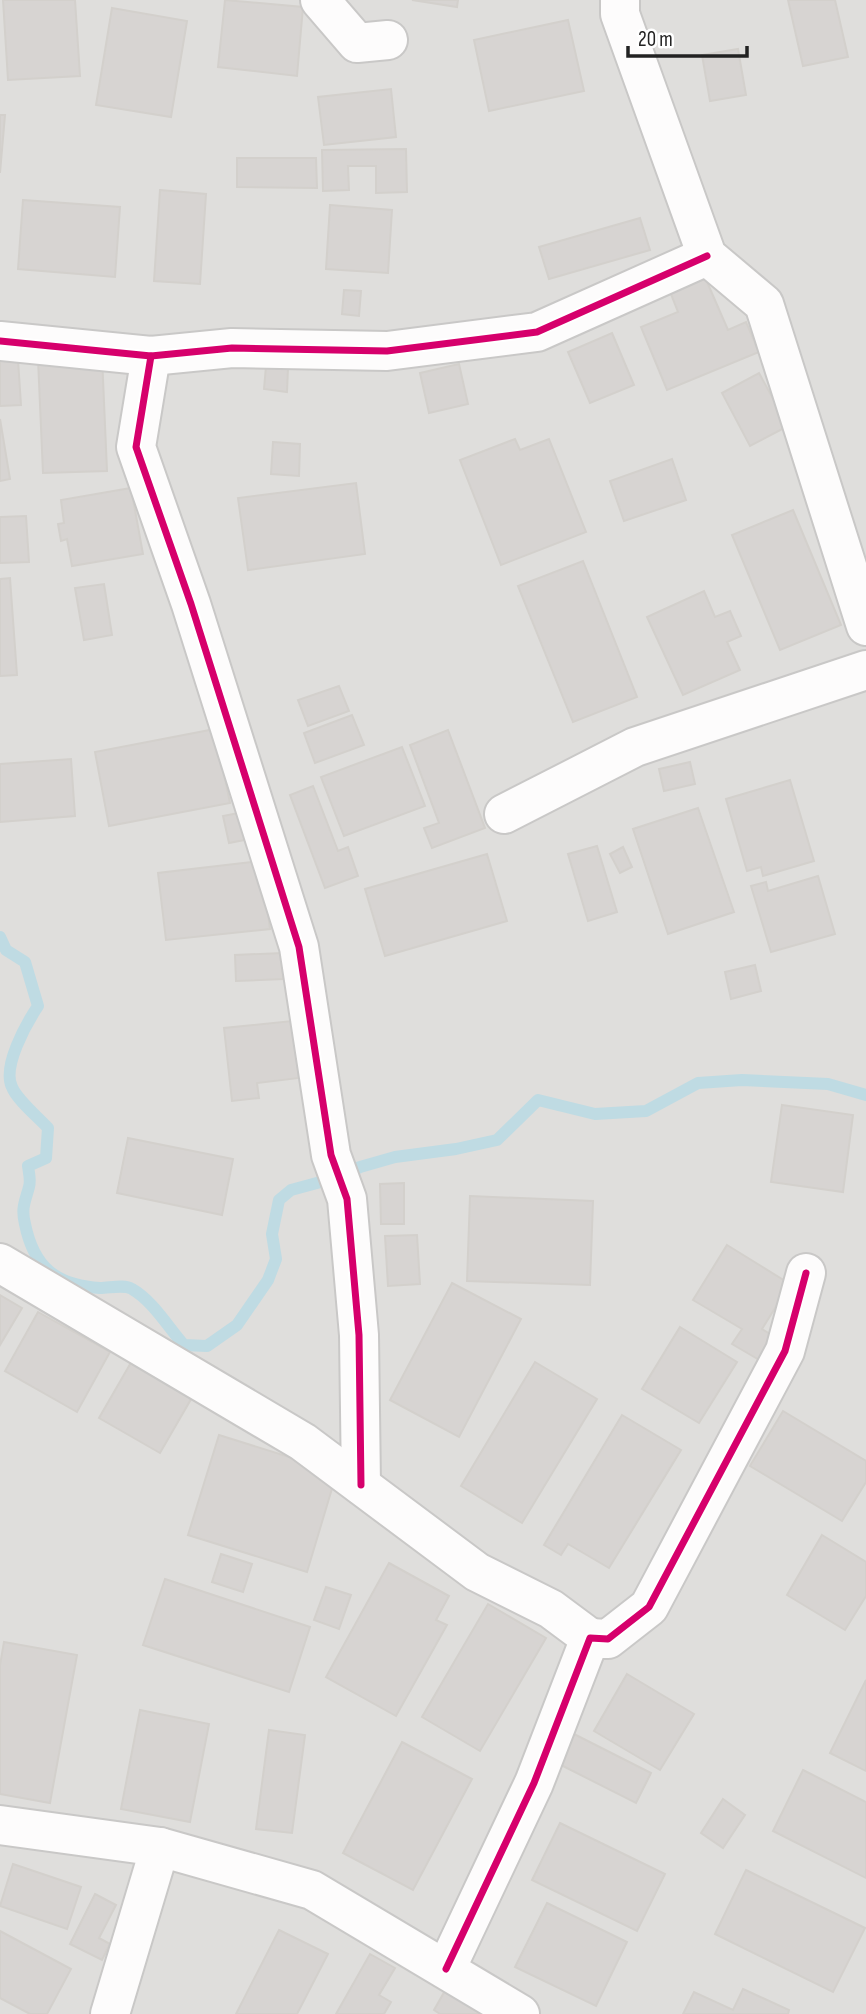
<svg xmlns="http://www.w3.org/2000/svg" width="866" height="2014" font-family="'Sofia Sans Condensed',sans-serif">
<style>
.residential{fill:#dfdedc}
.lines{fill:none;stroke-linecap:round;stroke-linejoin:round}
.stream{stroke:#bfdbe3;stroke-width:12}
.building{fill:#d7d4d2;stroke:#d3d0cc;stroke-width:2}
.minor-casing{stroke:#c9c8c7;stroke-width:42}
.minor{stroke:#fdfcfc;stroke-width:38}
.cycleway-casing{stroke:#fff;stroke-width:11}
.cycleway{stroke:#d6006c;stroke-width:7}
</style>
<rect width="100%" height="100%" fill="#f0eeeb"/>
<!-- residential -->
<rect class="residential" x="0" y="0" width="866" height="2014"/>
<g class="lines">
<!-- stream -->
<path class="stream" d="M0 937 6 950 25 962 38 1006C26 1024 2 1067 12 1087 17 1100 38 1117 48 1128L46 1158 28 1166C29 1173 31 1181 29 1187 25 1202 21 1208 25 1224 34 1268 56 1285 100 1288 110 1288 124 1284 132 1289 153 1301 168 1327 184 1345L207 1346 237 1325 268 1280 276 1259 272 1234 279 1200 291 1190 339 1177 360 1167 395 1157 456 1149 497 1140 538 1100 595 1114 646 1111 698 1083 742 1080 828 1084 866 1095"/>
</g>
<!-- building -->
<g class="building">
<polygon points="3,0 75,0 80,76 8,80"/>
<polygon points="225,0 303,7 297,76 218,67"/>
<polygon points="412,0 458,0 457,7"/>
<polygon points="788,0 835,0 848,57 803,66"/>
<polygon points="112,8 187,21 171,117 96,105"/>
<polygon points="568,20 584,91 489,111 474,40"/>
<polygon points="738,49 746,95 710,101 702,55"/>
<polygon points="391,89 396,137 324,145 318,97"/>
<polygon points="0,115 5,115 0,173"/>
<polygon points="406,149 407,192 376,193 376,166 348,166 349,190 323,191 322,150"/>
<polygon points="237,158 316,158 317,188 237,187"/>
<polygon points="160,190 206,194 200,284 154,281"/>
<polygon points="23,200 120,207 115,277 18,269"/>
<polygon points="330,205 392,210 388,273 326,269"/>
<polygon points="640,218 650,250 549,279 539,247"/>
<polygon points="704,275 728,330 746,322 759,352 667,390 641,327 678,312 669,289"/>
<polygon points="344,290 361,291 359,316 342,314"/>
<polygon points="612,333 634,385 590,403 568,352"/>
<polygon points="102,356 107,471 43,473 38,359"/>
<polygon points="0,360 18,360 21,405 0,406"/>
<polygon points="459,364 468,404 429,413 420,373"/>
<polygon points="266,366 288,368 287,392 264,389"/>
<polygon points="759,373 788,426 750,446 722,393"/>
<polygon points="0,419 10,479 0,481"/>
<polygon points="515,439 520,450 549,439 586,532 501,565 460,460"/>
<polygon points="273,442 300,444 299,476 271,474"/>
<polygon points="672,459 686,500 624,521 610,481"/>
<polygon points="356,483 365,554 248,570 238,498"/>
<polygon points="131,488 143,554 72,566 67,539 61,541 58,524 64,523 61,500"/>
<polygon points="793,510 841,625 780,650 732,535"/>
<polygon points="26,516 29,562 0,563 0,517"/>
<polygon points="583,561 637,697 573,722 518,586"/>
<polygon points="10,578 17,675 0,676 0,579"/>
<polygon points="104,584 112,635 84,640 75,588"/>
<polygon points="704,591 715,617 730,611 741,636 727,642 740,670 683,695 647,617"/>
<polygon points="339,686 349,711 308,726 298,700"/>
<polygon points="352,715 364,745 315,763 304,733"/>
<polygon points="215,729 230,803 109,826 95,752"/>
<polygon points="448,730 485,828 432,848 424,828 439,823 410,745"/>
<polygon points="402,747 425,806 344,836 321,777"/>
<polygon points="71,759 75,816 0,822 0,764"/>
<polygon points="690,762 695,784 664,791 659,769"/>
<polygon points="790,780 814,861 763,876 761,867 747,871 726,799"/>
<polygon points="313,786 338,851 348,847 358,876 325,888 290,795"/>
<polygon points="698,808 734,912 668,934 633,829"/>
<polygon points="249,811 255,838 229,843 223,816"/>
<polygon points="597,846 617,912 588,921 568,854"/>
<polygon points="623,847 632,867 620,873 610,854"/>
<polygon points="487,854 507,921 385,956 365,889"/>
<polygon points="261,861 270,929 166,940 158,873"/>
<polygon points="818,876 835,934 771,952 751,886 766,882 768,891"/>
<polygon points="282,953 283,979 236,981 235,955"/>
<polygon points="755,965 761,991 731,999 725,972"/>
<polygon points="292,1021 299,1078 257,1083 259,1098 232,1101 224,1028"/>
<polygon points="782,1105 853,1115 843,1192 771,1182"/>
<polygon points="128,1138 233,1159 222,1215 117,1193"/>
<polygon points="404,1183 404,1224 381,1224 380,1184"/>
<polygon points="470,1196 593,1201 590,1285 467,1281"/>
<polygon points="417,1235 420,1284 388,1286 385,1236"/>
<polygon points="727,1245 790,1284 762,1329 775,1337 761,1361 732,1344 742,1329 693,1300"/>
<polygon points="452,1283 521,1319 459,1437 390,1400"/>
<polygon points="0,1295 22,1308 0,1345"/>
<polygon points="38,1312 110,1352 77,1412 5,1371"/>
<polygon points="680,1327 737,1362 699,1423 642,1389"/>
<polygon points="133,1359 194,1394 160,1453 99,1418"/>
<polygon points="535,1362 597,1399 522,1523 461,1486"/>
<polygon points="783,1411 866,1461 866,1482 842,1521 750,1466"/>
<polygon points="622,1415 681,1450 609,1568 568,1544 561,1555 544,1545"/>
<polygon points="219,1435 337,1472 307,1572 188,1535"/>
<polygon points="822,1535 866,1562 866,1596 845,1630 787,1595"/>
<polygon points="221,1554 252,1564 243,1592 212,1582"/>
<polygon points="389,1563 449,1596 436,1620 447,1625 396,1716 326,1677"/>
<polygon points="165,1579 310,1627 289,1692 143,1645"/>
<polygon points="326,1587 351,1595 339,1629 314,1620"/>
<polygon points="488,1604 546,1638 480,1751 422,1717"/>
<polygon points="4,1642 77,1655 50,1803 0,1794 0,1665"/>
<polygon points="627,1674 694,1714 660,1770 594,1731"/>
<polygon points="866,1680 866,1771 830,1753"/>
<polygon points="140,1710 209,1724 190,1822 121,1809"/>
<polygon points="269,1730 305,1735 292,1833 256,1829"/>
<polygon points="568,1731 651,1773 636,1803 553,1761"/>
<polygon points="402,1742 472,1779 413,1890 343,1853"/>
<polygon points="803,1770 866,1802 866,1878 773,1831"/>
<polygon points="723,1799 745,1815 723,1848 701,1833"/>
<polygon points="560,1823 665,1874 637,1931 532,1880"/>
<polygon points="13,1864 81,1887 67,1929 0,1906"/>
<polygon points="746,1870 865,1928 833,1992 715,1934"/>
<polygon points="95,1894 116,1905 99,1938 110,1944 102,1960 70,1944"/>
<polygon points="547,1903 627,1942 596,2006 515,1967"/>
<polygon points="279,1930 328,1954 297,2014 236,2014"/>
<polygon points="0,1931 71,1969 47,2014 30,2014 0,1998"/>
<polygon points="370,1954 395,1968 379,1995 391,2002 384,2014 336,2014"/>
<polygon points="446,1989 488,2014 440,2014 434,2010"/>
<polygon points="743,1989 789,2010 788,2014 683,2014 694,1992 733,2010"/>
</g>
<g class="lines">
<defs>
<g id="minor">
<polyline points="320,0 357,43 388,40"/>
<polyline points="620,0 620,14 707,256 764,304 866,626"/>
<polyline points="0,341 151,356 232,348 387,351 537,332 707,256"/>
<polyline points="151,356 136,447 191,604 299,947 331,1155 347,1199 359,1335 361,1485"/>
<polyline points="504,814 635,747 866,670"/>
<polyline points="0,1263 303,1442 477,1572 551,1609 590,1638"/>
<polyline points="0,1825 160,1847 312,1890 520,2014"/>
<polyline points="446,1969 534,1783 590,1638 608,1639 649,1607 785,1351 806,1273"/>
<polyline points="110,2014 160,1847"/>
</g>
</defs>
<!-- minor casing -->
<use href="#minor" class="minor-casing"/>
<!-- minor -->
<use href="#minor" class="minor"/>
<defs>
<g id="cycleway">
<polyline points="0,341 151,356 232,348 387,351 537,332 707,256"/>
<polyline points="151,356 136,447 191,604 299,947 331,1155 347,1199 359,1335 361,1485"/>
<polyline points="446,1969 534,1783 590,1638 608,1639 649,1607 785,1351 806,1273"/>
</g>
</defs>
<!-- cycleway casing -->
<use href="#cycleway" class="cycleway-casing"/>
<!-- cycleway -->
<use href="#cycleway" class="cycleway"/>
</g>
<!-- scale -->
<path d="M628 46v10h119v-10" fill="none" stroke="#222222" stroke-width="3.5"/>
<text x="638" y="46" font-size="21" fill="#222222" stroke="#ffffff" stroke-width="5" paint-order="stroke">20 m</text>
</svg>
